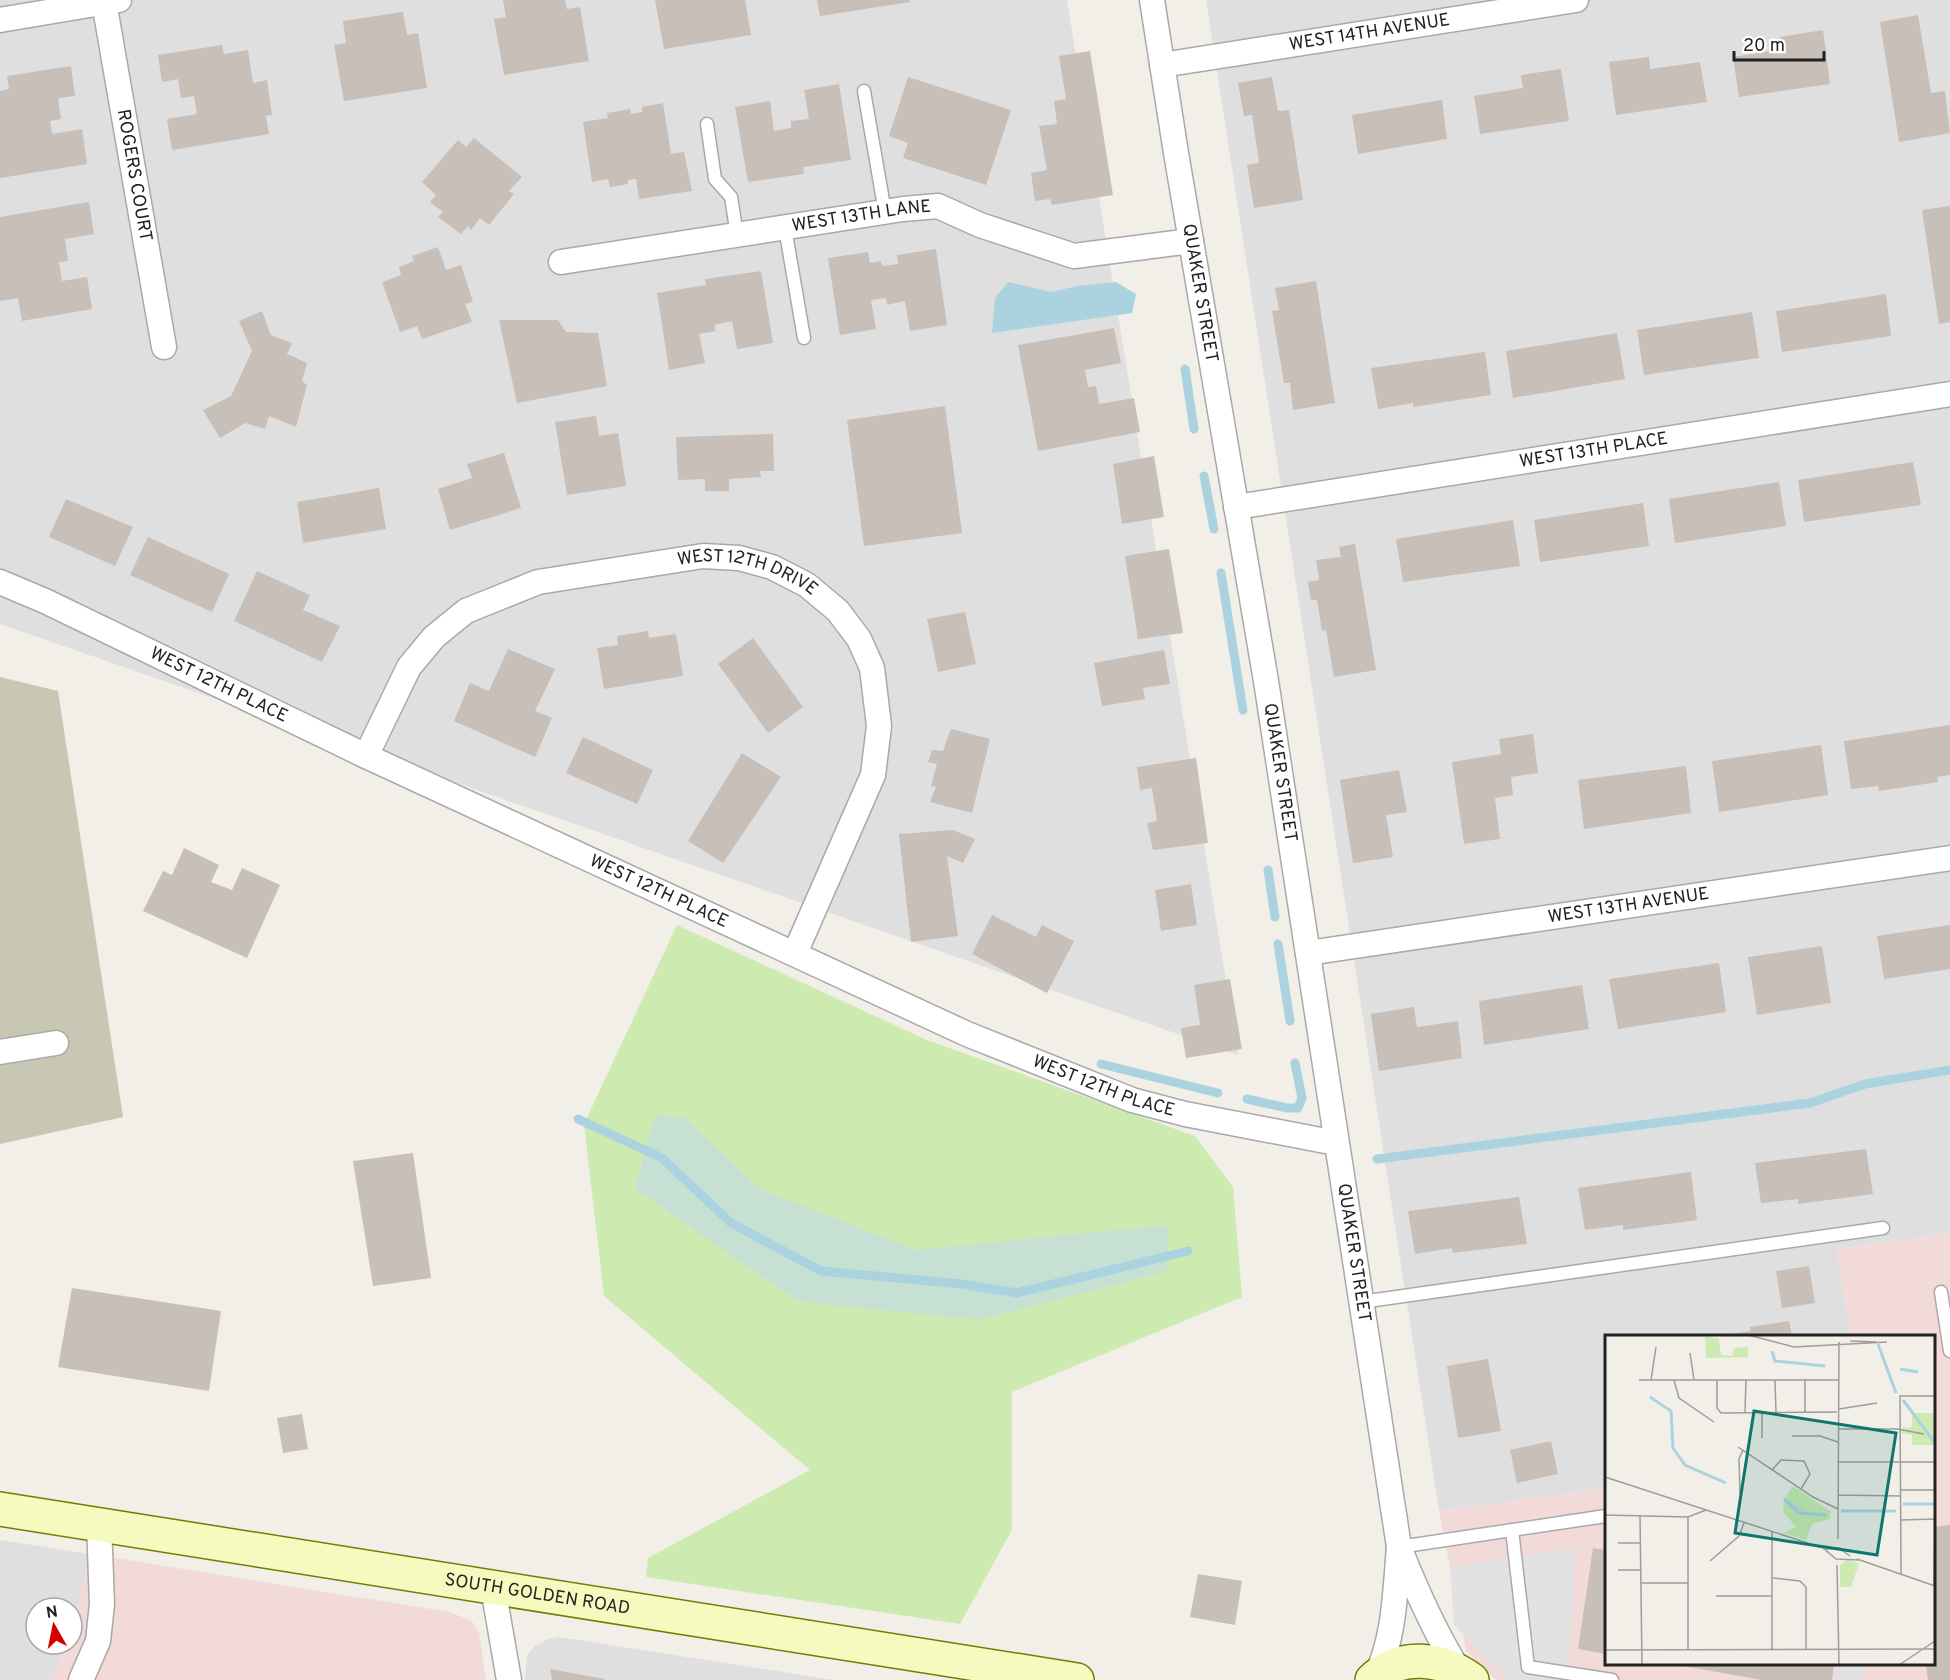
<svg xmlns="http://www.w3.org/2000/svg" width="1950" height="1680" font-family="Overpass,sans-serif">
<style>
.residential{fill:#e0dfdf}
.commercial{fill:#f2dad9}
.construction{fill:#c7c7b4}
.grass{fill:#cdebb0}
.wetland{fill:#c6e0d4}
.parking{fill:#e2e2e2}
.water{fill:#aad3df}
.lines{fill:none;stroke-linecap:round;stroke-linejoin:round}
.stream{stroke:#aad3df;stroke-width:9}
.building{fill:#c7bfb8}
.service-casing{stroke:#a9a9a9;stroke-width:15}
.minor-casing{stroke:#a9a9a9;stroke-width:27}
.secondary-casing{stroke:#707d05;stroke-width:36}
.service{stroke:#fff;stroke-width:12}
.minor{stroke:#fff;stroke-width:24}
.secondary{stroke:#f7fabf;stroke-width:33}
.labels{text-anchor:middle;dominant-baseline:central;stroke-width:5;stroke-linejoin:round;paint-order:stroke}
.street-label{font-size:18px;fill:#222;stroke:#fff}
.inset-river{fill:none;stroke:#aad3df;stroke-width:3}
.inset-road{fill:none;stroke:#9f9d99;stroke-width:1.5}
.view{fill:#0f766e;fill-opacity:0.15;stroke:#0f766e;stroke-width:3}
.inset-edge{fill:none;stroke:#222;stroke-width:3}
</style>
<rect width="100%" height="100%" fill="#f2efe9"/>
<!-- residential -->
<g class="residential">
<polygon points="0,0 1067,0 1238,1055 0,624"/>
<polygon points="1206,0 1950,0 1950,1233 1837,1249 1851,1336 1606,1336 1606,1488 1439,1511"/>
<polygon points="0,1540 90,1554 72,1632 72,1608 36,1608 36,1644 69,1644 50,1680 0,1680"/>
<polygon points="559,1637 834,1680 525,1680 527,1655 535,1646 549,1639"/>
</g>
<!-- commercial -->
<g class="commercial">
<polygon points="1950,1233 1950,1680 1496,1680 1466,1651 1439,1511 1606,1488 1606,1664 1934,1664 1934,1336 1851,1336 1837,1249"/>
<polygon points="90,1554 450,1612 472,1621 479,1633 486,1680 50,1680 69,1644 72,1644 72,1632"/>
</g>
<!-- construction -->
<polygon class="construction" points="0,677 58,691 123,1117 0,1144"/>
<!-- grass -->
<polygon class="grass" points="677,925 927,1040 1195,1136 1233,1187 1242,1297 1012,1392 1012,1530 960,1624 646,1577 648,1558 810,1470 604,1296 584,1124"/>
<!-- wetland -->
<polygon class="wetland" points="655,1115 684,1117 760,1189 916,1250 1169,1225 1167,1271 979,1320 799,1302 635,1189"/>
<!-- parking -->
<g class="parking">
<polygon points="1576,1548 1567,1680 1509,1680 1454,1625 1450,1567"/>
<polygon points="1837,1664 1864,1664 1862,1680 1835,1680"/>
</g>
<!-- water -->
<polygon class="water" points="1008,282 1051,292 1077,286 1116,282 1136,294 1132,313 992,333 995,298"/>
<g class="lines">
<!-- stream -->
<g class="stream">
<polyline points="1185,369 1194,429"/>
<polyline points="1204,476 1214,529"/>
<polyline points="1221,573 1243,710"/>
<polyline points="1268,870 1275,917"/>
<polyline points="1278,944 1290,1021"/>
<polyline points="1101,1064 1218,1093"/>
<polyline points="1247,1099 1287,1108 1298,1108 1302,1098 1295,1063"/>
<polyline points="578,1119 662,1158 731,1223 821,1271 962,1284 1017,1293 1188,1251"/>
<polyline points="1377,1159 1810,1103 1865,1084 1950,1070"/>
</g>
</g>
<!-- building -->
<g class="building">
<polygon points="503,0 565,0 567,9 580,7 589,61 504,75 494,19 506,17"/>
<polygon points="655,0 745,0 751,35 664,49"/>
<polygon points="817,0 909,0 910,2 820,16"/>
<polygon points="403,12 407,35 418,33 427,88 344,101 334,45 346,43 343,21"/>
<polygon points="1918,15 1931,93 1945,91 1950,133 1899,142 1880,22"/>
<polygon points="1823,30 1830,84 1739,97 1733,57 1782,49 1780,37"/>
<polygon points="222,45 224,54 248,50 253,83 267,80 272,115 266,116 269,134 172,150 167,119 197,114 194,96 181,98 178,79 162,82 158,55"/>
<polygon points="1090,51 1113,195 1052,205 1050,199 1035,201 1031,173 1047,170 1039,126 1057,124 1054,101 1066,99 1059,56"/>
<polygon points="1649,57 1650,69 1700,62 1707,102 1616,115 1609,62"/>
<polygon points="71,66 75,96 58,98 61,119 50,121 52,134 82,129 87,164 0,178 0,91 9,89 7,76"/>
<polygon points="1561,69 1569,121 1480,134 1474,96 1523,88 1521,75"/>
<polygon points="908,77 1011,110 986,185 903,158 908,143 889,136"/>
<polygon points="1272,77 1278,111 1289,110 1303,200 1254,208 1247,165 1259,163 1252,115 1244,116 1238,83"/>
<polygon points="839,84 851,160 803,167 804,174 748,182 735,107 770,101 774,131 791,128 791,121 809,119 804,90"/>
<polygon points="1442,100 1447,139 1358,154 1352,115"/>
<polygon points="663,103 671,154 684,152 692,191 639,199 636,179 628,180 628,184 610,187 608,179 592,182 583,122 608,118 607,113 630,109 631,114 642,112 642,107"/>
<polygon points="474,138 522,177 509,191 514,194 489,225 480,218 471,230 468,226 461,234 438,217 443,212 430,202 436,195 422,182 458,140 466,147"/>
<polygon points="89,202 94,234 65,239 68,261 59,262 62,281 87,277 92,309 22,321 18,298 0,301 0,217"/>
<polygon points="1950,206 1950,322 1939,324 1922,210"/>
<polygon points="438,247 446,270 461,265 473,302 465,304 472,322 422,339 417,326 400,332 382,282 401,275 399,267 414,261 412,256"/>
<polygon points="936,249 947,325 910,331 905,301 887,305 886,298 871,300 876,329 840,335 828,258 868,252 870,263 881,261 882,266 898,264 897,255"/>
<polygon points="761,271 773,343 737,349 732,321 714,325 716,331 699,334 705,363 669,370 657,293 706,285 705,279"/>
<polygon points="1316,281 1335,403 1293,410 1290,383 1284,383 1272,311 1279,310 1275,288"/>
<polygon points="1886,294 1891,336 1782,352 1776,311"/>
<polygon points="262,311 271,335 292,343 287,354 307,363 302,381 307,385 296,427 269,416 265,429 245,423 220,438 203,410 231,396 252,351 239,321"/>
<polygon points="1752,312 1759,358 1644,375 1637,330"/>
<polygon points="499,320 558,320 566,332 598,333 607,386 517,403"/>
<polygon points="1114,328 1121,363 1085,370 1088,387 1096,386 1099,404 1134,398 1140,432 1038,451 1018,345"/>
<polygon points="1617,333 1625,379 1513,398 1506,351"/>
<polygon points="1485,352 1491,395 1413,407 1413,403 1378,409 1371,368"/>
<polygon points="945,406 962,533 864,546 847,420"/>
<polygon points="596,416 599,436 618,433 626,486 567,495 555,422"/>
<polygon points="773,434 774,471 760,471 761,477 729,479 729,491 705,491 705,479 678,480 676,437"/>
<polygon points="504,453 521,508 450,530 438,489 472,478 467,464"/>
<polygon points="1154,456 1164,517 1122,524 1113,464"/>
<polygon points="1913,462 1921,505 1804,522 1798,480"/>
<polygon points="1779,482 1786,526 1675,543 1669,499"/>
<polygon points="379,488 386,529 303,543 297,502"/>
<polygon points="66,499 133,527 115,566 49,537"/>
<polygon points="1643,503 1649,546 1540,562 1534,520"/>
<polygon points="1513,520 1520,566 1403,582 1396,539"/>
<polygon points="148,537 229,574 212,612 130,575"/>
<polygon points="1355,544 1376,670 1334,677 1326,630 1322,631 1317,600 1311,600 1308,582 1319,580 1316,560 1341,557 1339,547"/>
<polygon points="1169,549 1183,633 1138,639 1125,556"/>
<polygon points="257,571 310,595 303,610 340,626 322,662 234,621"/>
<polygon points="965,612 976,664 938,672 927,619"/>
<polygon points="648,631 649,638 676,634 683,676 604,689 597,648 618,645 617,636"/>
<polygon points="753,638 803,707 768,733 718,664"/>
<polygon points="508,649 555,669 535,711 552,718 535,757 454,721 470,683 489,691"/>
<polygon points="1164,650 1170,684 1143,688 1145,699 1102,706 1094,663"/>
<polygon points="1950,725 1950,775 1937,777 1938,782 1879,791 1878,786 1851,789 1844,741"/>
<polygon points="951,729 990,739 972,813 930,802 936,787 931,786 937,764 928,762 932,750 943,751"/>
<polygon points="1533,734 1538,773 1511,777 1513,795 1495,798 1500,839 1464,844 1452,762 1501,754 1499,739"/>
<polygon points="583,737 653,770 637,804 566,773"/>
<polygon points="1821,745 1828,795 1719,812 1712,761"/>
<polygon points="742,753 781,777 723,863 688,841"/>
<polygon points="1196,758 1208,843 1153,850 1147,823 1157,821 1152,788 1140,790 1137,767"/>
<polygon points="1686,766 1691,813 1584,829 1578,780"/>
<polygon points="1399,770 1407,812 1386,815 1393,857 1353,863 1340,780"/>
<polygon points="953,830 975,839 963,863 947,856 958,936 911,942 899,834"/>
<polygon points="184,848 219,865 211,882 232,890 242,868 280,885 247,958 143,911 163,871 172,875"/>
<polygon points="1191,884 1197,925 1161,931 1155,890"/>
<polygon points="992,915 1036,937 1042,925 1074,941 1047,993 972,954"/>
<polygon points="1950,925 1950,969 1884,979 1877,936"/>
<polygon points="1822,946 1831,1003 1757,1015 1748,957"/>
<polygon points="1719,963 1726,1012 1618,1029 1609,979"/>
<polygon points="1230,979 1242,1049 1186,1058 1181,1028 1200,1025 1194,985"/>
<polygon points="1582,985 1589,1029 1484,1045 1479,1001"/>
<polygon points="1414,1007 1417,1027 1458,1021 1462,1058 1379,1071 1371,1014"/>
<polygon points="1866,1149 1873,1194 1798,1204 1798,1199 1761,1203 1755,1163"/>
<polygon points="413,1153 431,1278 373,1286 353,1161"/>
<polygon points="1691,1172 1697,1220 1623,1230 1623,1225 1585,1230 1578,1188"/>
<polygon points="1519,1197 1527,1244 1453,1253 1452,1248 1415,1254 1408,1211"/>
<polygon points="1809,1266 1815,1303 1782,1308 1776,1271"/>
<polygon points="72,1288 221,1311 209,1391 58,1367"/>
<polygon points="1789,1321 1792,1336 1720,1336 1750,1331 1750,1327"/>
<polygon points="1488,1359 1501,1431 1458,1438 1447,1366"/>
<polygon points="302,1414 308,1449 283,1453 277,1418"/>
<polygon points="1551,1441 1558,1474 1517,1483 1510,1450"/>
<polygon points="1950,1525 1950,1680 1928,1680 1926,1664 1934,1664 1934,1527"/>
<polygon points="1593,1548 1606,1550 1606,1654 1578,1649"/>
<polygon points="1198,1574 1242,1581 1235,1625 1190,1617"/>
<polygon points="1672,1664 1834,1664 1832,1680 1762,1680"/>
<polygon points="550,1669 605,1679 605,1680 552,1680"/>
</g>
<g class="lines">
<defs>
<g id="service">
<polyline points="864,91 885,212"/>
<polyline points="707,124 715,179 731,197 737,235"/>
<polyline points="785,228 804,338"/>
<polyline points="1941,1292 1950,1351"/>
<polyline points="1361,1302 1883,1228"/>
<polyline points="1512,1530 1528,1667 1612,1680"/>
<polyline points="1399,1547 1606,1516"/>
</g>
<g id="minor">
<path id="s1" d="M1152 0 1176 153 1266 681 1399 1547"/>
<path id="s2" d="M104 2 164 347"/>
<polyline points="0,20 119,0"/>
<path id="s3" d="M1162 65 1576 0"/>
<path id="s4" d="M561 262 903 209 938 206 980 225 1074 256 1191 241"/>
<path id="s5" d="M1236 507 1950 394"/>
<path id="s6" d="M0 582 45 601 366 756 967 1034 1132 1100 1185 1114 1336 1143"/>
<path id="s7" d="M366 756 409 667 434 637 466 611 538 582 703 556 739 558 772 567 807 585 838 611 859 639 872 668 879 726 873 775 795 953"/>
<path id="s8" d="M1308 953 1950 858"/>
<polyline points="0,1052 56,1043"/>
<polyline points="493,1588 509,1680"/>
<path d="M1376 1676C1395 1637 1395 1590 1399 1547 1416 1590 1434 1631 1459 1671"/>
<polyline points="81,1680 98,1641 102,1604 99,1524"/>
</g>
<g id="secondary">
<path id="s9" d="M0 1509 1077 1680"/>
<path d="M1372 1680C1400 1652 1443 1658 1472 1680"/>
</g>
</defs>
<!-- service casing -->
<use href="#service" class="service-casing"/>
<!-- minor casing -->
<use href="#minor" class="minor-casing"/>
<!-- secondary casing -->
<use href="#secondary" class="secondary-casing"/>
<!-- service -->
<use href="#service" class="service"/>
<!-- minor -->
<use href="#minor" class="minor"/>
<!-- secondary -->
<use href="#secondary" class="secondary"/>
</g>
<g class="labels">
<!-- street labels -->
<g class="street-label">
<text stroke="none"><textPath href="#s3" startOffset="210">WEST 14TH AVENUE</textPath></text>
<text stroke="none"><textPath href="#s2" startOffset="176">ROGERS COURT</textPath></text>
<text stroke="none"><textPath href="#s4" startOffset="304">WEST 13TH LANE</textPath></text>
<text stroke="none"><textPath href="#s1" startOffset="297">QUAKER STREET</textPath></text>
<text stroke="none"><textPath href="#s5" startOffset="362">WEST 13TH PLACE</textPath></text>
<text stroke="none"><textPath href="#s7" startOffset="471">WEST 12TH DRIVE</textPath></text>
<text stroke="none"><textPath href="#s6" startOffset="242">WEST 12TH PLACE</textPath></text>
<text stroke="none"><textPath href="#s1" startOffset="783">QUAKER STREET</textPath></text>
<text stroke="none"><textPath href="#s6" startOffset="728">WEST 12TH PLACE</textPath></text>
<text stroke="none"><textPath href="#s8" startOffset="324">WEST 13TH AVENUE</textPath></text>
<text stroke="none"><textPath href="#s6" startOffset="1214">WEST 12TH PLACE</textPath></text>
<text stroke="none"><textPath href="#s1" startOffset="1269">QUAKER STREET</textPath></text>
<text stroke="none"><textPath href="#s9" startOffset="544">SOUTH GOLDEN ROAD</textPath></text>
</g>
</g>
<!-- overview -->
<g transform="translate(1605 1335)">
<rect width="330" height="330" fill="#f2efe9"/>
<path d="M100 0 114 4 116 20 127 21 129 13 143 12V22L101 23ZM307 78H330V110H307V99H297V93L307 92ZM188 151 225 176V184L207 189 201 205 178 198 191 192 178 177 179 164ZM242 224 254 229 246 252H235V230Z" fill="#cdebb0"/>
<path d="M184 164 202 177 220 178V182L192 180 182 169Z" fill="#c6e0d4"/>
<path class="inset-river" d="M273 9 291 58M167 16 170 26 220 31M295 34 313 37M45 62 66 76 68 113 80 130 121 148M298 65 330 108M179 164 194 178 221 180M298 169H330M236 176H291"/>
<path class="inset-road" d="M143 0 189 12 282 7M245 6 271 7M85 18 89 45M200 44V77M34 45H233M46 45 51 12M69 45 74 63 109 87M112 45V73L116 78 232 77M170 45 171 77M234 74 272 68M140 77 141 45M157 77V103M233 94H292L319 99M187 101H215L233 107M133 112 208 162 233 174M233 127H330M167 135 176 125 199 126 205 139 196 154M0 142 218 213 231 224 254 225M296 155H330M135 159 134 124 138 115M233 160 296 161M0 180 83 182 101 175M35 180 37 330M83 182V315M296 185 330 184M167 197V314M233 204 234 7M13 208H35M221 214 234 213 245 221M252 224 330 251M105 226 134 201 139 188M232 230 234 330M13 235H36M296 239 295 61H330M168 243 195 246 201 252V314M36 248H83M329 250 330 184M111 261H167M0 315 330 314M294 330 330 306"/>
<path class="view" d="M149 76 291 98 272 220 130 198Z"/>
<rect width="330" height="330" class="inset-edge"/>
</g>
<!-- north arrow -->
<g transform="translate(54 1626) rotate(351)"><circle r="28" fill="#ffffff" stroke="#a7a7a7" stroke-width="1.5"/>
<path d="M0-4.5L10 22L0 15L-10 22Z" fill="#d40000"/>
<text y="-9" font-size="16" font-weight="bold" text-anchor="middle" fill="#222222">N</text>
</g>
<!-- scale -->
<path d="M1734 51v9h90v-9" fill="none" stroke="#222222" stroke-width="3"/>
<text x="1743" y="51" font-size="18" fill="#222222" stroke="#ffffff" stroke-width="4.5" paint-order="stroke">20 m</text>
</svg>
